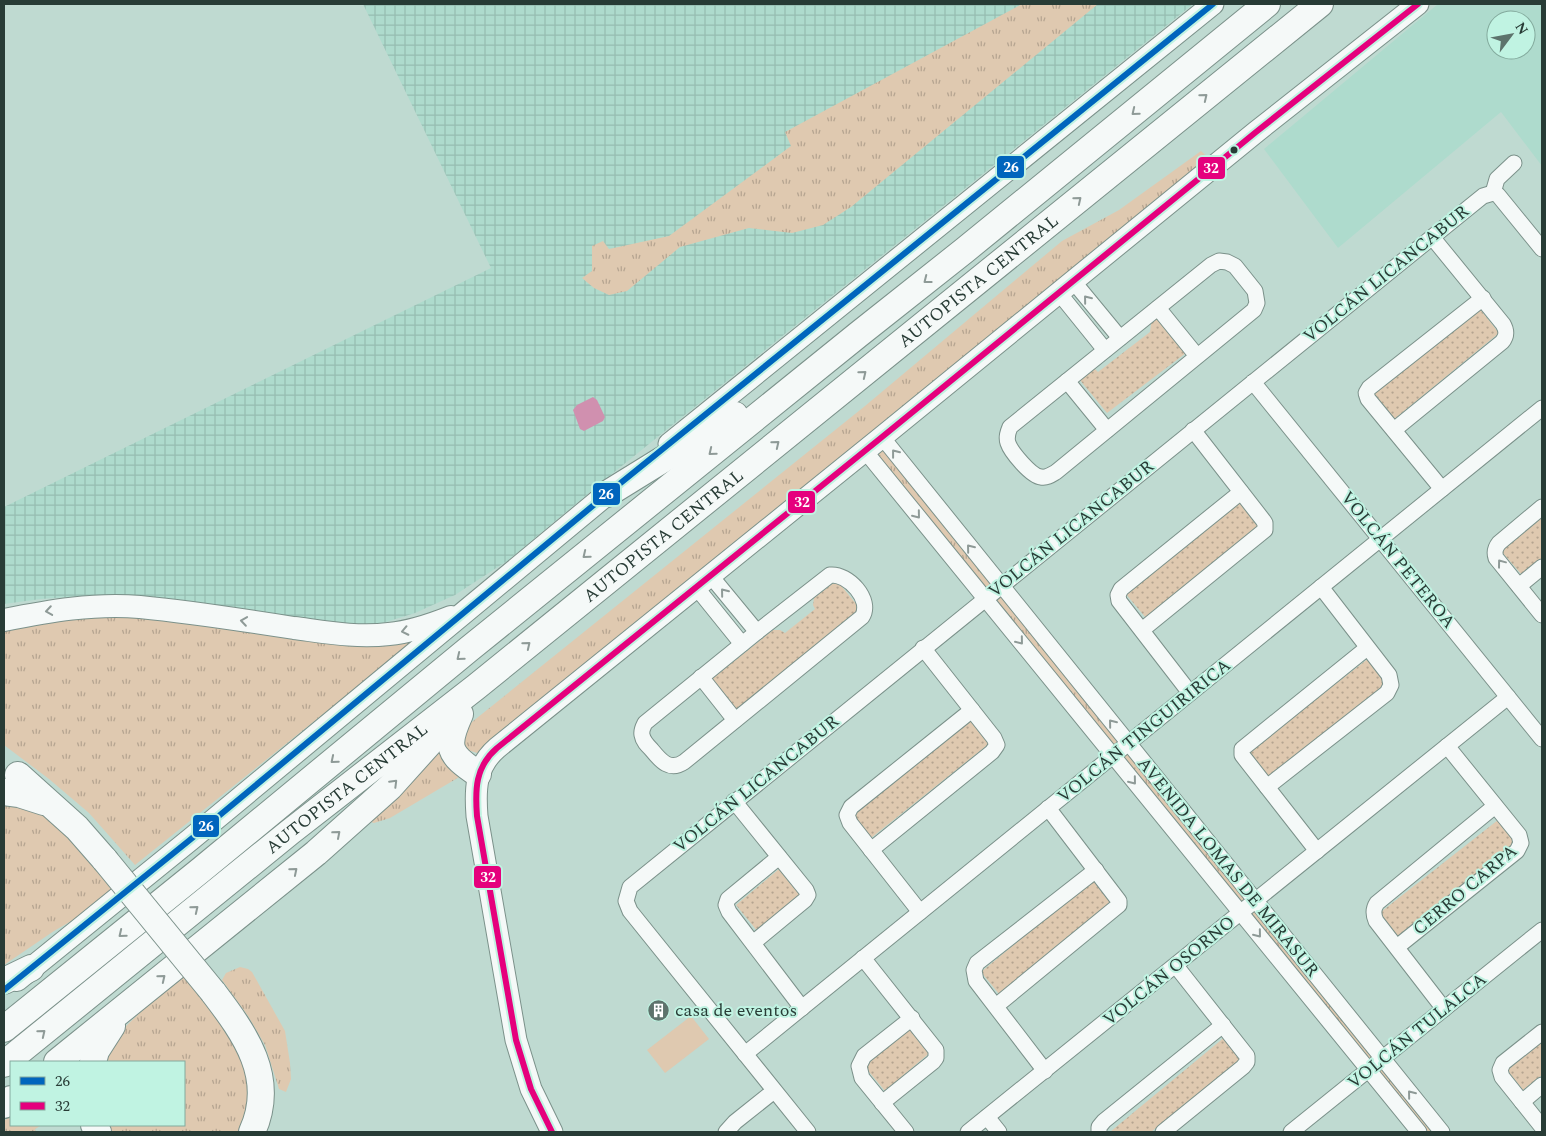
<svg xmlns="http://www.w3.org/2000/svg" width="1546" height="1136" font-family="Spectral,serif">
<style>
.built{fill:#aedbcd;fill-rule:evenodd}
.industrial{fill:url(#industrial-grid)}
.grass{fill:url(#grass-tufts)}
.park{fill:url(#park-dots)}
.pitch{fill:#dfc9b0}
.water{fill:#d090af}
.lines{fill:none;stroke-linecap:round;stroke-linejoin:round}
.street-casing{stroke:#7b918a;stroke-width:17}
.secondary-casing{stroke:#7b918a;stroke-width:23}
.primary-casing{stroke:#7b918a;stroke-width:24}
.highway-casing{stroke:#7b918a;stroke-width:28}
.street{stroke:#f5f9f8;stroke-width:15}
.secondary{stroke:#f5f9f8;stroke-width:21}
.primary{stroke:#f5f9f8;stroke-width:22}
.highway{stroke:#f5f9f8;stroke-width:26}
.highway-bridge-casing{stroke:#7b918a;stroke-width:28;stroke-linecap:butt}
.highway-bridge{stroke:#f5f9f8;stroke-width:26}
.bus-1-casing{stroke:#c0f3e2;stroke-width:10}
.bus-2-casing{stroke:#c0f3e2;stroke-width:10}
.bus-1{stroke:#0065bd;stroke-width:6}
.bus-2{stroke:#e5007d;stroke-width:6}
.oneway{stroke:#8e9a97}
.bus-dot{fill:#283c36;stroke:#c0f3e2;stroke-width:2}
.labels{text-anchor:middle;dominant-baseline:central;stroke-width:4;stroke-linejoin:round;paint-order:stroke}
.street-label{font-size:18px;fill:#283c36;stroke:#c0f3e2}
.poi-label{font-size:18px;fill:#283c36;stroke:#c0f3e2;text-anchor:start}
.line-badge{stroke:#c0f3e2;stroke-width:2}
.badge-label{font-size:14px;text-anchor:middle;font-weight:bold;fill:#fff}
</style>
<defs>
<pattern id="industrial-grid" width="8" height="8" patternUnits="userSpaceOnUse" patternTransform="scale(1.25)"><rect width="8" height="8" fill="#aedbcd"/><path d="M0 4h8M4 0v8" fill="none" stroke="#96bdb1"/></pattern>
<pattern id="grass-tufts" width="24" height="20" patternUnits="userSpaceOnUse" patternTransform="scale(1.25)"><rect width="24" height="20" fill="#dfc9b0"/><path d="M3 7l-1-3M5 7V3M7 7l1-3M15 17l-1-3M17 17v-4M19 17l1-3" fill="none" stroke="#b5a490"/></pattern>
<pattern id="park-dots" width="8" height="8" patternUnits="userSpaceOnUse" patternTransform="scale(1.25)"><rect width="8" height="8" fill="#dfc9b0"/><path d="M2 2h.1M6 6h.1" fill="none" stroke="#b5a490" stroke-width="1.8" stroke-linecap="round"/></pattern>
</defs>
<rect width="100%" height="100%" fill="#bfdad1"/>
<!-- built -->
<path class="built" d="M1438 4H1542V166L1501 112 1338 248 1264 149ZM1496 20H1526V50H1496Z"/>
<!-- industrial -->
<polygon class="industrial" points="363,4 1193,4 602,482 507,561 455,595 415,613 370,627 95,595 41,599 4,604 4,507 491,268"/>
<!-- grass -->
<g class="grass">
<polygon points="1022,4 1098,4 851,207 823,225 792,233 749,228 680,247 627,291 609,295 594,288 582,278 592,271 592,246 603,241 609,249 669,236 791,146 785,132"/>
<polygon points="1201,151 1210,159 477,753 465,749 462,730 865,406 1062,241 1119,210"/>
<polygon points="885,448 1434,1132 1426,1132 876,456"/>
<polygon points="87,611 423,634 135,865 89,813 49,779 4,745 4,625"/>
<polygon points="444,740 461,776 390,818 374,823 368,821"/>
<polygon points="4,803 32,806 65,824 115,889 80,916 54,931 4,965"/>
<polygon points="240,967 248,969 252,972 285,1031 290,1063 291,1079 286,1092 279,1089 265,1045 248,1016 222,980 226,973"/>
<polygon points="184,976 243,1053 251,1076 242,1132 106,1132 102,1125 184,1125 184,1062 101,1062 123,1029 159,994"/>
<polygon points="11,1115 11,1125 42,1125 35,1129 36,1132 4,1132 4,1121"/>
</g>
<!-- park -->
<g class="park">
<polygon points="1480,309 1499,333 1392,421 1370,393"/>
<polygon points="1157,316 1186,353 1107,413 1079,379 1092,366 1098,372 1150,332 1152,317"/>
<polygon points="1239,502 1258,527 1146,618 1125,593"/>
<polygon points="1542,517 1542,558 1522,575 1501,551"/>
<polygon points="839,583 857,605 856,612 739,708 731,708 711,684 713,678 773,630 780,630 785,633 815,609 813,605 814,598 832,584"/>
<polygon points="1369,658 1388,682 1268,778 1248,752"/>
<polygon points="972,718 990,743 871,838 851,815"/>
<polygon points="1498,820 1515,843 1395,939 1377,915"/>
<polygon points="779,869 801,896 758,932 736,905"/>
<polygon points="1094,878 1113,903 999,994 981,972"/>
<polygon points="912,1026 933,1050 885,1091 864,1066"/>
<polygon points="1226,1036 1243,1057 1151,1132 1110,1132"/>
<polygon points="1542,1040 1542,1075 1523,1090 1507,1070"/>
</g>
<!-- pitch -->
<polygon class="pitch" points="691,1016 709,1039 665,1073 647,1050"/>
<!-- water -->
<polygon class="water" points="593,397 597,400 605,417 603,421 584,431 580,429 573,410 577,405"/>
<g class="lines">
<defs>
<g id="street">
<polyline points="1493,193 1498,195 1542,249"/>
<polyline points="1493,193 1497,179 1514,163"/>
<path d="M1219 261 1227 262 1235 266 1255 291 1257 303 1254 310 1056 472C1051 475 1047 478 1041 477 1031 476 1011 452 1008 443 1006 437 1008 432 1010 427L1211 265Z"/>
<polyline points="1073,281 1120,338"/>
<polyline points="1059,293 1105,350"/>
<polyline points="1158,308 1197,356"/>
<polyline points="1067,381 1107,430"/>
<polyline points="1253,382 1542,739"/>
<path d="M1394 430 1502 342C1507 336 1507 331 1503 324L1432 237"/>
<polyline points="882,437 1442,1132"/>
<polyline points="865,451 1419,1132"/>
<polyline points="1442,489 1368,399 1366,393 1369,388 1483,298"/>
<path d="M1542 507 1499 543C1495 548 1494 552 1496 558L1542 615"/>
<polyline points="710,575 757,632"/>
<path d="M830 575C848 573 873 600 862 617L684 762C669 772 660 760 651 749 647 745 643 741 642 735 641 730 643 727 645 723L757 632Z"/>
<polyline points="1519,586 1542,567"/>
<polyline points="696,587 742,644"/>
<polyline points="1142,630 1265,530 1265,523 1263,520 1193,430"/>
<polyline points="701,677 735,720"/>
<polyline points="1190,693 1119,601 1118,595 1121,589 1241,492"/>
<polyline points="1267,787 1387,693 1391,685 1389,675 1321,587"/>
<polyline points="734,801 806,890 808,895 805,900 753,943"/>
<polyline points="871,850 992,752 997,745 994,738 923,648"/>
<polyline points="1317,851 1242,755 1242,749 1367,648"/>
<polyline points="779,857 728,899 726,905 729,912 802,1008"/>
<polyline points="920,912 850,823 847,815 851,807 972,710"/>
<polyline points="1397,947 1517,851 1521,843 1519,835 1447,746"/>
<polyline points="863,958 936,1050 936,1058 933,1062 882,1103"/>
<polyline points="996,1006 1119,905 1119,901 1048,808"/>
<path d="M1444 1009 1376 921C1373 914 1373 909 1377 903L1495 806"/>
<polyline points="1542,1032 1503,1063 1500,1070 1502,1077 1542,1127"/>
<polyline points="745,1054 1542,408"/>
<polyline points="1045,1071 976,981 974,970 977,963 1096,870"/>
<polyline points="1522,1102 1542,1085"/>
<polyline points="987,1117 999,1132"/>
<polyline points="726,1132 735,1122 774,1091"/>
<polyline points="808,1132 630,911 626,901 630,887 1483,196 1493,193"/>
<polyline points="906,1132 862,1078 859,1066 864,1056 912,1018"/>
<polyline points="968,1132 1508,697"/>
<polyline points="1099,1132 1099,1127 1104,1121 1223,1025"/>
<polyline points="1163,1132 1243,1067 1247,1062 1247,1056 1176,966"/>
<polyline points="1291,1132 1542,930"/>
</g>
<g id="secondary">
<polyline points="669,444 1213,4"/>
<path d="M552 1132 531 1089 516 1040 477 816C475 790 475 767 497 748L882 437 1256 132 1418 4"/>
</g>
<g id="primary">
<path d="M4 620C49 611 94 603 140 607 191 612 243 620 294 628 325 632 357 638 389 634 410 632 431 625 451 617"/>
<polyline points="17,980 191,839 607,494"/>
</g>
<g id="highway">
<polyline points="607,494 735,415"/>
<path d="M460 714C445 747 448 754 478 774"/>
<polyline points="18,775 77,828 105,860"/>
<polyline points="4,792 19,794 44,802"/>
<polyline points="4,981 31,968"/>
<path d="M213 992C245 1034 277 1078 252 1132"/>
<polyline points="4,1029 201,870 469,649 859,334 965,250 1267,4"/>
<polyline points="57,1062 316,853 390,787 444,727"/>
<polyline points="93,1062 96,1051 112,1026"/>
<path id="s1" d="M4 1064 290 832 476 687 1320 4"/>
<polyline points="4,1105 11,1099"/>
<polyline points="94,1125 98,1132"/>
</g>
</defs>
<!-- street casing -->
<use href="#street" class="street-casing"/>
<!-- secondary casing -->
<use href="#secondary" class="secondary-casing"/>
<!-- primary casing -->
<use href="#primary" class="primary-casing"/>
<!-- highway casing -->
<use href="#highway" class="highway-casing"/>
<!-- street -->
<use href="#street" class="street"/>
<!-- secondary -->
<use href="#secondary" class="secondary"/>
<!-- primary -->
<use href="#primary" class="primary"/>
<!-- highway -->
<use href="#highway" class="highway"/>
<defs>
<polyline id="highway-bridge" points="105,860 213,992"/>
</defs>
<!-- highway-bridge casing -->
<use href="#highway-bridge" class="highway-bridge-casing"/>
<!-- highway-bridge -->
<use href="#highway-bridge" class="highway-bridge"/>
<defs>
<polyline id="bus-1" points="4,990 191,839 607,494 1213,4"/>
<path id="bus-2" d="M552 1132 531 1089 516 1040 477 816C475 790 475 767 497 748L882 437 1256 132 1418 4"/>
</defs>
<!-- bus-1 casing -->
<use href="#bus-1" class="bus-1-casing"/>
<!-- bus-2 casing -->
<use href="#bus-2" class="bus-2-casing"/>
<!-- bus-1 -->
<use href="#bus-1" class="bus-1"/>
<!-- bus-2 -->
<use href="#bus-2" class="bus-2"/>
</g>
<!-- one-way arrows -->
<defs><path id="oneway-chevron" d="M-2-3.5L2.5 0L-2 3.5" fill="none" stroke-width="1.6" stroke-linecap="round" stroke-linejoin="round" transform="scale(1.25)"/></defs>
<g class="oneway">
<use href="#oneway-chevron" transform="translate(1204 97) rotate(-39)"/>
<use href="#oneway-chevron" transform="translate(1135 112) rotate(141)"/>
<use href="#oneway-chevron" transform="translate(1078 200) rotate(-39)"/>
<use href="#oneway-chevron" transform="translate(927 280) rotate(142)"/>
<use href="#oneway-chevron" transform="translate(1087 299) rotate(-129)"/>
<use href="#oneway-chevron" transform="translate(863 374) rotate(-39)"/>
<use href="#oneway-chevron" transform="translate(776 444) rotate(-39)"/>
<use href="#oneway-chevron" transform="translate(712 452) rotate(141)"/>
<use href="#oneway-chevron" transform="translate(895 453) rotate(-128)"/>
<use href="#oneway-chevron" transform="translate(917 515) rotate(51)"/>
<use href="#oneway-chevron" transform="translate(970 548) rotate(-129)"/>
<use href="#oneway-chevron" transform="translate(586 555) rotate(141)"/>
<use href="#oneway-chevron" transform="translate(1501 563) rotate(-127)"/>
<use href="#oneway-chevron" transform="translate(724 592) rotate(-129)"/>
<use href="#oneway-chevron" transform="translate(49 611) rotate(171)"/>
<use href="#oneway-chevron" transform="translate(244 621) rotate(-172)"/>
<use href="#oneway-chevron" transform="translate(405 631) rotate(168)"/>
<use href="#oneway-chevron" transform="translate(1020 641) rotate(51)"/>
<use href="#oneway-chevron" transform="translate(527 645) rotate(-39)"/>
<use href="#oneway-chevron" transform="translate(460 657) rotate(141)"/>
<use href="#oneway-chevron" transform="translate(1112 723) rotate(-129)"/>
<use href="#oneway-chevron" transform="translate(334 760) rotate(140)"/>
<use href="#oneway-chevron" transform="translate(1133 781) rotate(51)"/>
<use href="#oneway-chevron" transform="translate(394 783) rotate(-45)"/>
<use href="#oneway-chevron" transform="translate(337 834) rotate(-41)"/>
<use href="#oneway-chevron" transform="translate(294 871) rotate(-40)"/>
<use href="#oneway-chevron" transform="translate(195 909) rotate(-39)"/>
<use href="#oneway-chevron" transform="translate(122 934) rotate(141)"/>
<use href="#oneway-chevron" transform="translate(1258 934) rotate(51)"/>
<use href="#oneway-chevron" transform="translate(162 978) rotate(-39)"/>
<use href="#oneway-chevron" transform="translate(42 1033) rotate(-39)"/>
<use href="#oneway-chevron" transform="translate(1411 1094) rotate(-129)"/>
</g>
<!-- icons -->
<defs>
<symbol id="building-disc" viewBox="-11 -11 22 22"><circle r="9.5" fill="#5d736c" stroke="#c0f3e2"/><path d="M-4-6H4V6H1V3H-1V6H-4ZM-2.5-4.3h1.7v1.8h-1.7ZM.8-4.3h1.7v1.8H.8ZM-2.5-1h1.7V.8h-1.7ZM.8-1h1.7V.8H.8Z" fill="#fff"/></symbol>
</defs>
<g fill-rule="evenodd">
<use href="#building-disc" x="646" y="998" width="25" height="25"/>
</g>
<!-- markers -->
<circle class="bus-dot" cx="1234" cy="150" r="4.5"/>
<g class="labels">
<!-- street labels -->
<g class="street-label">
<text transform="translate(1386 274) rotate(-39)">VOLCÁN LICANCABUR</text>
<text stroke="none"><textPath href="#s1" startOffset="1250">AUTOPISTA CENTRAL</textPath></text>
<text transform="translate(1071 529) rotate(-39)">VOLCÁN LICANCABUR</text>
<text stroke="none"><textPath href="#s1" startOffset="845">AUTOPISTA CENTRAL</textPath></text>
<text transform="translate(1398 560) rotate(51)">VOLCÁN PETEROA</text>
<text transform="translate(1144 731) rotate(-39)">VOLCÁN TINGUIRIRICA</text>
<text transform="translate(756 784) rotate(-39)">VOLCÁN LICANCABUR</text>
<text stroke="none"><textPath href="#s1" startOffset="440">AUTOPISTA CENTRAL</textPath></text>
<text transform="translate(1228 867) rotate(51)">AVENIDA LOMAS DE MIRASUR</text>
<text transform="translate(1465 890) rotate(-40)">CERRO CARPA</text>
<text transform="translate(1169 971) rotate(-39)">VOLCÁN OSORNO</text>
<text transform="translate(1417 1031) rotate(-39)">VOLCÁN TULALCA</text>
</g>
<!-- poi labels -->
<g class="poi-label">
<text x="675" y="1010">casa de eventos</text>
</g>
</g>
<g class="line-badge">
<rect x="996" y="155" width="29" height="24" rx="5" fill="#0065bd"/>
<rect x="1197" y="156" width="29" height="24" rx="5" fill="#e5007d"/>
<rect x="592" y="482" width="29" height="24" rx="5" fill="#0065bd"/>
<rect x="787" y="490" width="29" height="24" rx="5" fill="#e5007d"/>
<rect x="192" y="814" width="28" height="24" rx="5" fill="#0065bd"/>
<rect x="473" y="865" width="29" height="24" rx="5" fill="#e5007d"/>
</g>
<g class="badge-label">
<text x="1011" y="172">26</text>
<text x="1211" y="173">32</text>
<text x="606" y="499">26</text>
<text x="802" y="507">32</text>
<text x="206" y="831">26</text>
<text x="488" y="882">32</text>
</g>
<!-- border -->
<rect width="1546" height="1136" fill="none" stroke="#283c36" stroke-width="10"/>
<!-- legend -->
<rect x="10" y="1061" width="175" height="65" fill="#c0f3e2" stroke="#83aa9d"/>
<rect x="20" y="1077" width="25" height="8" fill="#0065bd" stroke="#83aa9d"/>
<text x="55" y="1086" font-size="15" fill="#283c36">26</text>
<rect x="20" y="1102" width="25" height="8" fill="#e5007d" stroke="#83aa9d"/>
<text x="55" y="1111" font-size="15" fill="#283c36">32</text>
<!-- north arrow -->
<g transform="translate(1511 35) rotate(58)"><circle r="24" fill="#c0f3e2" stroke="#83aa9d"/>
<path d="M0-4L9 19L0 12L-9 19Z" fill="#5d736c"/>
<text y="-8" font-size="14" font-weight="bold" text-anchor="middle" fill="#283c36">N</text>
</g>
</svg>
